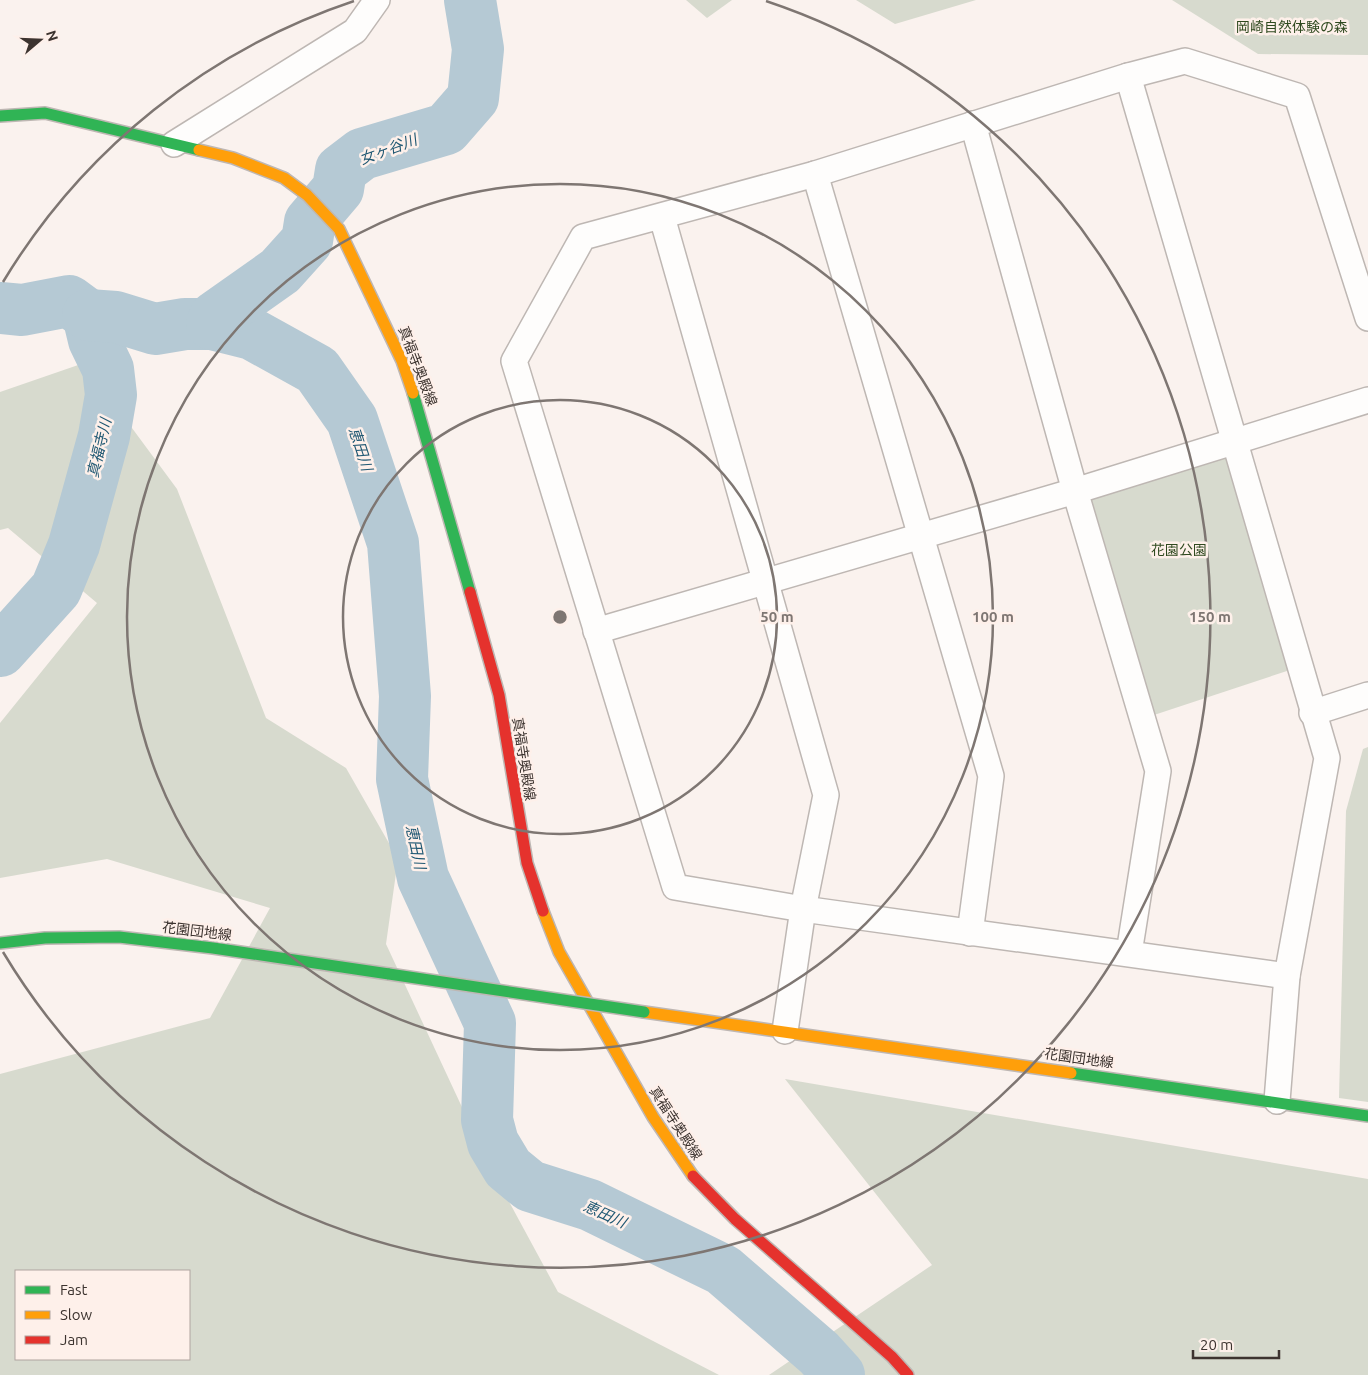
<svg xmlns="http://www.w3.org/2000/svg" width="1368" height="1375" font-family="Ubuntu,'Noto Sans JP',sans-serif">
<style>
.green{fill:#d7dace;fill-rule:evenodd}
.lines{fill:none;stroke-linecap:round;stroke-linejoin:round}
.river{stroke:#b5c9d4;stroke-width:52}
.street-casing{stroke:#beb7b3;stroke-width:28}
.fast-casing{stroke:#beb7b3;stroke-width:14}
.slow-casing{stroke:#beb7b3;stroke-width:14}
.jam-casing{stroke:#beb7b3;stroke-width:14}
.street{stroke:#fefdfc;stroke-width:25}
.fast{stroke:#30b455;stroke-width:11}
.slow{stroke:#ff9f0a;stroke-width:11}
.jam{stroke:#e5322d;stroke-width:11}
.fast-bridge-casing{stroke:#beb7b3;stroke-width:14;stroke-linecap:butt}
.fast-bridge{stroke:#30b455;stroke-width:11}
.ring{fill:none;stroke:#7e7672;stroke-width:2.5}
.labels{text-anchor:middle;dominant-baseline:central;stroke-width:5;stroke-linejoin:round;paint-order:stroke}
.park-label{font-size:14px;fill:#2f491f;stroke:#fef0ea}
.street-label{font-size:14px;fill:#3c332f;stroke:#fef0ea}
.water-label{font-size:15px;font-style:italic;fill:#205873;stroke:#fef0ea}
.centre{fill:#7e7672;stroke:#fef0ea;stroke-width:2.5}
.ring-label{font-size:15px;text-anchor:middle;font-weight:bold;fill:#7e7672;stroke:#fef0ea;stroke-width:5;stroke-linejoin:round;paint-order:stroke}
</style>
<rect width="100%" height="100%" fill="#faf2ee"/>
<!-- green -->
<g class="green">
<polygon points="686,0 732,0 707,18"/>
<polygon points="856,0 976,0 895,24"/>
<polygon points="1172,0 1368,0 1368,55 1258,54"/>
<path d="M84 363 177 489 266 718 346 768 398 859 386 944 488 1163 558 1292 719 1375H0V1074L210 1018 270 908 107 859 0 878V723L97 603 8 528 0 530V392ZM16 1271H189V1359H16Z"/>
<polygon points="1229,456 1290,670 1151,716 1086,500"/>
<polygon points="1368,747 1368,1102 1339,1098 1346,811 1363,749"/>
<polygon points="785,1079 1368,1179 1368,1375 769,1375 932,1265"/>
</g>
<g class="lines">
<!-- river -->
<g class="river">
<polyline points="0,308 22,310 69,301 88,315 94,340 108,369 111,395 104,436 74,545 56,589 0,651"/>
<polyline points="88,315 116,317 155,329 185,324 212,324 252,334 317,370 352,420 393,543 405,696 402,779 423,878 490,1023 487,1120 493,1143 508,1168 530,1186 590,1205 723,1270 819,1353 839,1375"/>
<polyline points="212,324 215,317 280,271 307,241 310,222 338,189 341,170 362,154 446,129 473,98 478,49 470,0"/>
</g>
<defs>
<g id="street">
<polyline points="1128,76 1327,758 1287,976 1277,1101"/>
<polyline points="973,124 1075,491 1158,771 1129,953"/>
<polyline points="174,144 355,31 377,0"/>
<polyline points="815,174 991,776 970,933"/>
<polyline points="662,217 826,795 803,909 785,1031"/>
<polyline points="596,631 1075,491 1368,400"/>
<polyline points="1312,713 1368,695"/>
<polyline points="1287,976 803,909 675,887 514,361 583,237 815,174 1128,76 1185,61 1297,96 1368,318"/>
</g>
<g id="fast">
<polyline points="0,116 45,113 199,150"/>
<polyline points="413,393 470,592"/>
<polyline points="0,943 45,938 119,937 213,948 389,974"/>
<polyline points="1071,1073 1368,1116"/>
</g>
<g id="slow">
<polyline points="199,150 233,158 284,178 307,195 339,229 402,361 413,393"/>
<polyline points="543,911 559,952 653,1117 693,1176"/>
<polyline points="644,1012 1071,1073"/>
</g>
<g id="jam">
<polyline points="470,592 499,695 527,863 543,911"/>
<polyline points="693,1176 735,1219 892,1357 908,1375"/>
</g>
</defs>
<!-- street casing -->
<use href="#street" class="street-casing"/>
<!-- fast casing -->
<use href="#fast" class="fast-casing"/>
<!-- slow casing -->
<use href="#slow" class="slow-casing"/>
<!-- jam casing -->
<use href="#jam" class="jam-casing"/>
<!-- street -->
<use href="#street" class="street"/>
<!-- fast -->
<use href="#fast" class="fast"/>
<!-- slow -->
<use href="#slow" class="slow"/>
<!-- jam -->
<use href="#jam" class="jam"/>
<defs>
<polyline id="fast-bridge" points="389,974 644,1012"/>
</defs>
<!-- fast-bridge casing -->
<use href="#fast-bridge" class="fast-bridge-casing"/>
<!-- fast-bridge -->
<use href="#fast-bridge" class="fast-bridge"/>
</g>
<!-- distance rings -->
<g class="ring">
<circle cx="560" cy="617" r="217"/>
<circle cx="560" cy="617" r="433"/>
<path d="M3 282A650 650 0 0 1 354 1M766 1A650 650 0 1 1 3 952"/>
</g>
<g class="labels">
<!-- park labels -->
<g class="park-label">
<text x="1292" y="27">岡崎自然体験の森</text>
<text x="1179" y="550">花園公園</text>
</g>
<!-- street labels -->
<g class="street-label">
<text transform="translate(418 366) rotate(69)">真福寺奥殿線</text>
<text transform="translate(524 759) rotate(81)">真福寺奥殿線</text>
<text transform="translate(197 931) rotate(7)">花園団地線</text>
<text transform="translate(1079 1058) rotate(8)">花園団地線</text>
<text transform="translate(676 1123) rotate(57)">真福寺奥殿線</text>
</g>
<!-- water labels -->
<g class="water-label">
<text transform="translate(388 149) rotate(-20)">女ヶ谷川</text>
<text transform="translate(99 448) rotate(-77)">真福寺川</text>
<text transform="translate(361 449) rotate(72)">恵田川</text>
<text transform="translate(416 847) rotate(78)">恵田川</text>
<text transform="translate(605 1214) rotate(24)">恵田川</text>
</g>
</g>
<circle cx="560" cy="617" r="8" class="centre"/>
<g class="ring-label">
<text x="777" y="622">50 m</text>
<text x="993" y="622">100 m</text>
<text x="1210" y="622">150 m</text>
</g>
<!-- legend -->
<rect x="15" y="1270" width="175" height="90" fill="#fef0ea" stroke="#b0a49f"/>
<rect x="25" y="1286" width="25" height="8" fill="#30b455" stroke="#b0a49f"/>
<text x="60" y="1295" font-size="15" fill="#3c332f">Fast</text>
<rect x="25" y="1311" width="25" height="8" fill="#ff9f0a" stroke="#b0a49f"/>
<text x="60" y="1320" font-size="15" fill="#3c332f">Slow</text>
<rect x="25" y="1336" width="25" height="8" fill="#e5322d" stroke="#b0a49f"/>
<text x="60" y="1345" font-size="15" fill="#3c332f">Jam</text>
<!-- north arrow -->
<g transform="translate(40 40) rotate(71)" stroke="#fef0ea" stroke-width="4" paint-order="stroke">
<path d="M0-4L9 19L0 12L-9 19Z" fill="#3c332f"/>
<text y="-8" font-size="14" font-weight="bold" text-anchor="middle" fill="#3c332f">N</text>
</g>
<!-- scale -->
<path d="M1193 1350v8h86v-8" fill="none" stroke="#3c332f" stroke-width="2.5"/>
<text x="1200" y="1350" font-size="15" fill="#3c332f" stroke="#fef0ea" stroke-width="4" paint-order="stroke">20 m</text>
</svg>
